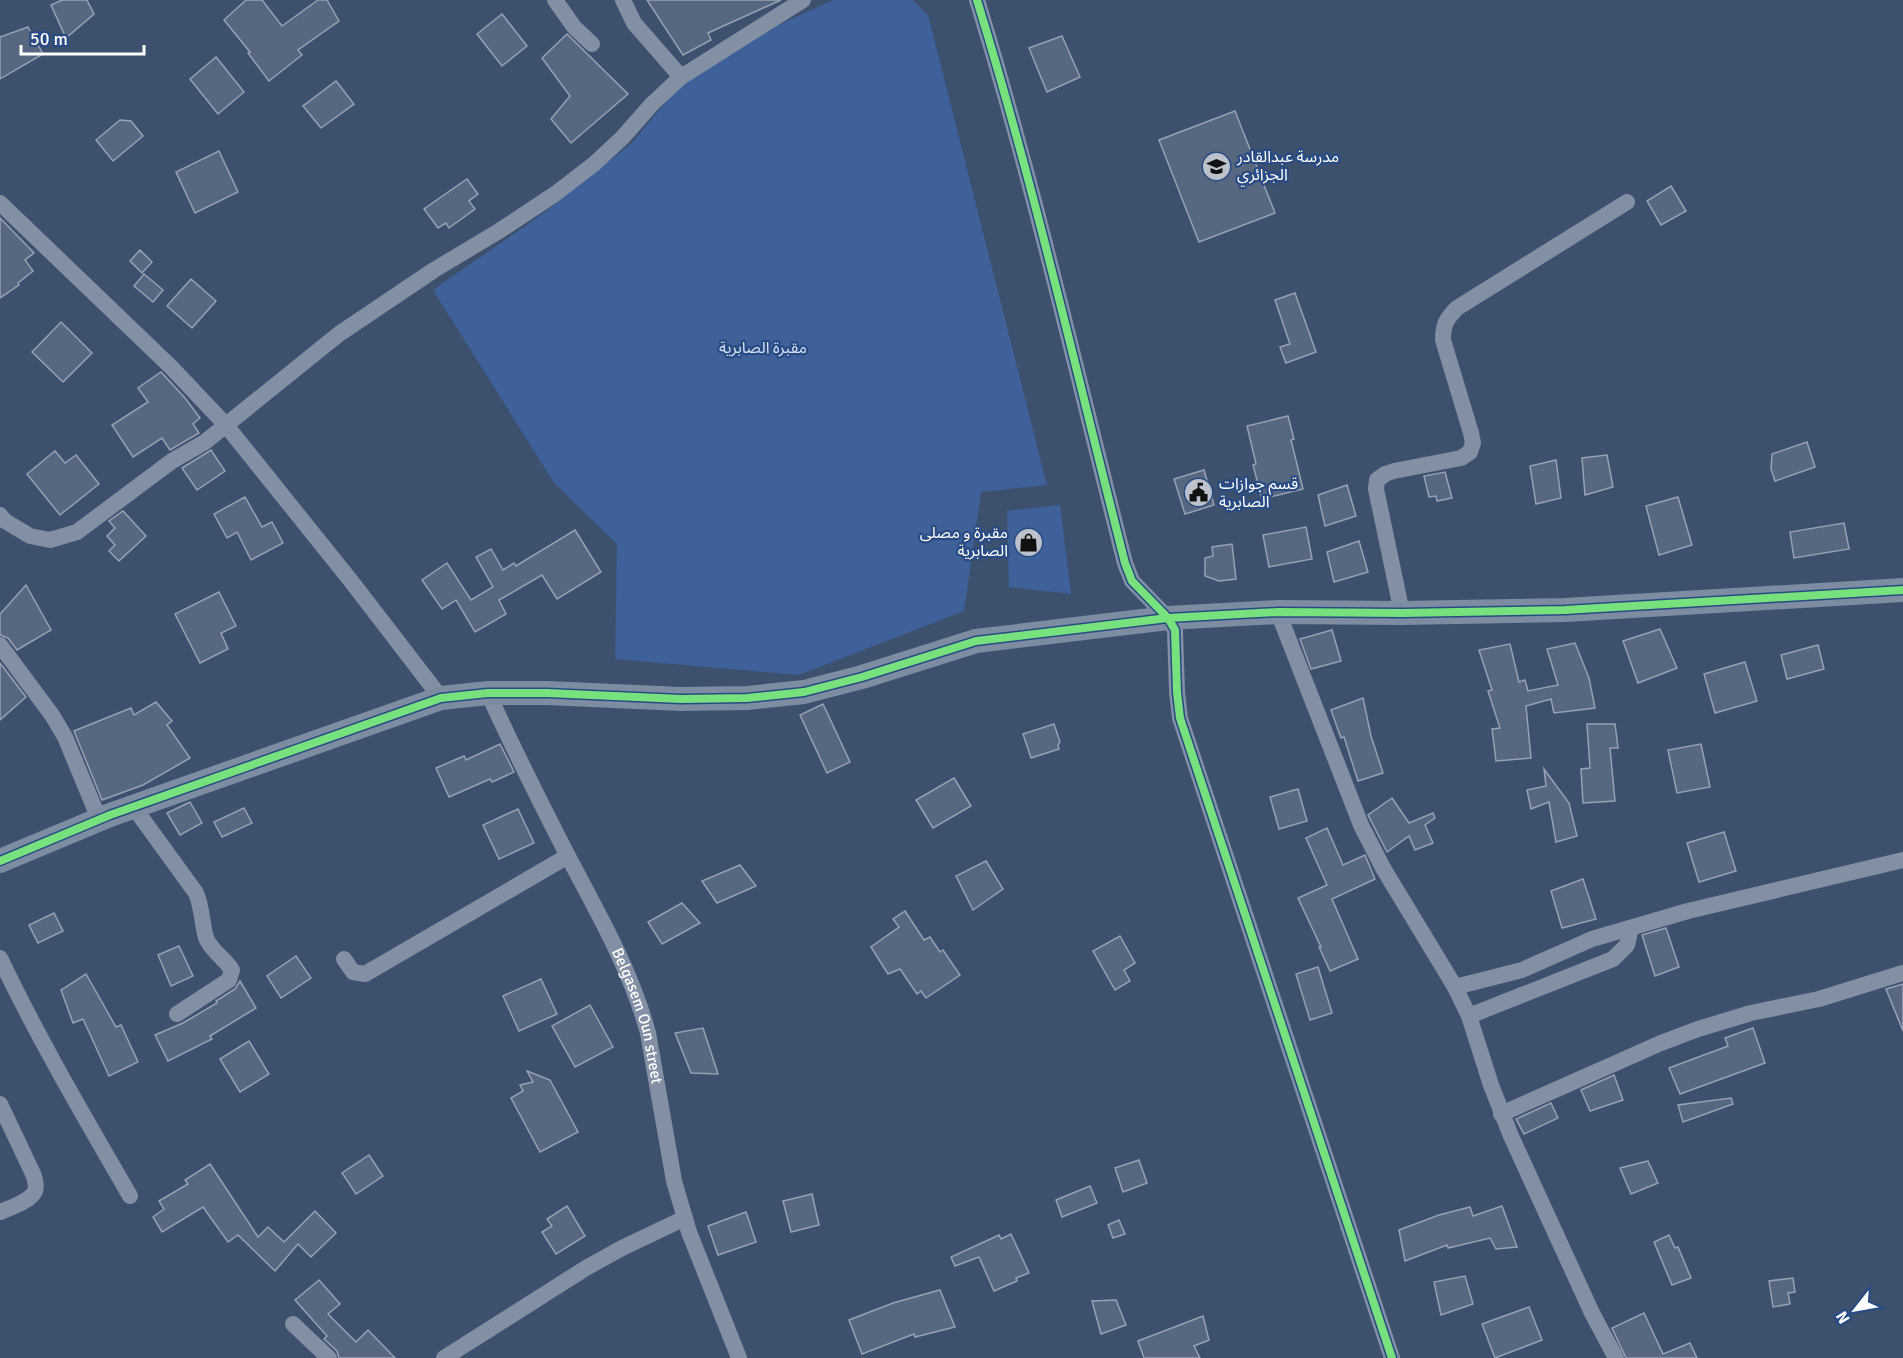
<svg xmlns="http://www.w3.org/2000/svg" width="1903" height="1358" font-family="Signika,'Noto Sans Arabic',sans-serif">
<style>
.green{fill:#3d6198}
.building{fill:#586780;stroke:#96a1b3;stroke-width:1.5}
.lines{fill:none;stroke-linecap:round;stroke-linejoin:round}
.street{stroke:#8390a4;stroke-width:16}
.secondary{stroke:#7e8ca1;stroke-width:24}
.cycleway-casing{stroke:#284b83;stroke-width:11}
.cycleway{stroke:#77e17e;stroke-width:8}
.labels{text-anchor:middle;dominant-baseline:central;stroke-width:4.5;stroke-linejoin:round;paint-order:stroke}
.poi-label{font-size:16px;fill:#fff;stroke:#284b83;text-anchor:start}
.park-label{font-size:16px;fill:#d5e2f5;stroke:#284b83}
.street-label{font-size:16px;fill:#fff;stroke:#284b83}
</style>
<rect width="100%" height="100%" fill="#3d506e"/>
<!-- green -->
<g class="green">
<polygon points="833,0 913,0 928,15 1047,485 981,492 964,611 799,675 615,659 617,544 554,483 433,290 541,215 632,143 700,61"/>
<polygon points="1060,505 1071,594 1009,587 1007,511"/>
</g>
<!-- building -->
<g class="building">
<polygon points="62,0 87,0 94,14 66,38 51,5"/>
<polygon points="246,0 262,0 282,26 318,0 327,0 339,21 298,50 302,55 269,81 248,53 250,52 224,20"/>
<polygon points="647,0 781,0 708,33 711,40 683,55"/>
<polygon points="502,14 527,46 502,66 477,34"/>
<polygon points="28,27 43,54 0,79 0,37"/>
<polygon points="567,34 628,94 571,143 551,119 570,96 542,58"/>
<polygon points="1062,36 1080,77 1047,92 1029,48"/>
<polygon points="216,57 244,92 218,114 190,79"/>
<polygon points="336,81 354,104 321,128 303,106"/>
<polygon points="1235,111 1275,213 1199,242 1159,140"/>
<polygon points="120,120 131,121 143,136 113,161 96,140"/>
<polygon points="219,151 238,192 195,213 176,172"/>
<polygon points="467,179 478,194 469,201 475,209 449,228 446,223 438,228 424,209"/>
<polygon points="1671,186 1686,211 1661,225 1647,201"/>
<polygon points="0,218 34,253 25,260 33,271 18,283 19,285 0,298"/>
<polygon points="140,250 152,262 142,273 130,261"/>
<polygon points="144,274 163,290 153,302 134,286"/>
<polygon points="191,279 216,301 192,328 167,306"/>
<polygon points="1295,293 1316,352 1286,363 1280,347 1290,344 1275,300"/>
<polygon points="61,322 92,353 63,382 32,352"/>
<polygon points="161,372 185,398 200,418 193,424 199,433 170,450 162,438 133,457 112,425 148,402 138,388"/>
<polygon points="1288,416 1294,439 1291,440 1303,489 1262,499 1253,465 1256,464 1247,426"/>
<polygon points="1807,442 1815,467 1775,481 1771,469 1772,454"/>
<polygon points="211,450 225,471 197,490 182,468"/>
<polygon points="55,451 65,463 76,455 99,484 60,515 27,474"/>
<polygon points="1607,455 1613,487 1585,495 1582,458"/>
<polygon points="1556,460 1561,498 1536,504 1530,466"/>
<polygon points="1204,470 1214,505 1185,514 1174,479"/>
<polygon points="1445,472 1452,498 1437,501 1436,496 1429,497 1424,476"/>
<polygon points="1347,485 1356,516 1325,526 1318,495"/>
<polygon points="245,497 262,527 272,522 283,543 251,560 237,532 227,538 214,514"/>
<polygon points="1678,497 1692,545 1659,555 1646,506"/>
<polygon points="123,511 146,536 119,561 109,551 115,545 107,536 115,528 109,521"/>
<polygon points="1844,523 1849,549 1794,558 1790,532"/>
<polygon points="1306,527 1312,559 1269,567 1263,535"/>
<polygon points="575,530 601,572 557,599 542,575 499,600 506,614 475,632 456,600 442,609 422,580 447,563 471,600 493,587 476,557 491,549 503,570 514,563 516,566"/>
<polygon points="1359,541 1368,572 1334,582 1327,552"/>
<polygon points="1232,544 1236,579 1219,581 1205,576 1205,558 1213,556 1212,547"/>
<polygon points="26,585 51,630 17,650 8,638 0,635 0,614"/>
<polygon points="219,592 236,626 221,633 228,649 200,663 175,614"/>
<polygon points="1660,629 1677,668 1638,683 1623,641"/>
<polygon points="1332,630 1341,661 1311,669 1300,639"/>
<polygon points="1575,643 1589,678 1595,708 1554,713 1551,699 1526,706 1531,758 1496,761 1492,729 1500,728 1488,691 1492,690 1479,650 1510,644 1519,682 1525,680 1528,691 1558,685 1547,649"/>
<polygon points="1818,645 1824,669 1787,679 1781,655"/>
<polygon points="1745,662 1757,701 1715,713 1704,674"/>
<polygon points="0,663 26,697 0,720"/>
<polygon points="1363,698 1371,736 1383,773 1358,781 1344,737 1341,738 1331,710"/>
<polygon points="156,702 172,721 167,725 190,758 143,785 102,800 74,731 131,708 134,715"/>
<polygon points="823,704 850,762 827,773 800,715"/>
<polygon points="1054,724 1060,742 1058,745 1059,749 1031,758 1023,734"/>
<polygon points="1587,724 1615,724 1618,748 1610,748 1615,801 1583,803 1581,769 1590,768"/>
<polygon points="500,744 514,772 492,782 490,779 449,797 436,768 464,756 466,760"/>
<polygon points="1701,744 1710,787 1677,793 1668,750"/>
<polygon points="1544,769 1569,803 1577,836 1556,842 1549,802 1531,809 1527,790 1546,786"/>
<polygon points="954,778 971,806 933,828 916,800"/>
<polygon points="1298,789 1307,821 1279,829 1270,797"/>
<polygon points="1392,798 1409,823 1433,813 1435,818 1425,825 1433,843 1415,850 1409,836 1387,852 1368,815"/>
<polygon points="190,802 202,823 180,835 167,813"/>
<polygon points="244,808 252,823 222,837 214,822"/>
<polygon points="518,809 534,843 499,859 483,825"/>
<polygon points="1327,828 1343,865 1365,855 1375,879 1332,899 1358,959 1330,971 1319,947 1321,947 1298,898 1327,885 1306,838"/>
<polygon points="1724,832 1736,871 1699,882 1687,843"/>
<polygon points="986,861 1003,889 973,910 956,876"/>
<polygon points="740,865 756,886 717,903 702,881"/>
<polygon points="1583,879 1596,919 1562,928 1551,891"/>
<polygon points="682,903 700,923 662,944 648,922"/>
<polygon points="905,911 924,940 930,937 940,952 943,950 960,975 926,998 921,991 917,994 900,969 888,974 871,947 899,927 893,919"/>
<polygon points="54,913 63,931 38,943 29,925"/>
<polygon points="1666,928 1679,967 1655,976 1642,935"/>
<polygon points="1120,936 1135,963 1124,970 1130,981 1115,990 1093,951"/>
<polygon points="179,946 193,976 171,986 158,955"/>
<polygon points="296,956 311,978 281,998 267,976"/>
<polygon points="1318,967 1332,1013 1310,1020 1296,974"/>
<polygon points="86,974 116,1027 121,1025 138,1062 109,1076 83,1019 73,1023 61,990"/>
<polygon points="541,979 557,1014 519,1031 503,996"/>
<polygon points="240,981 256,1008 210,1036 212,1039 168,1061 155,1035 183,1023 217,1003 216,1001 235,989"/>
<polygon points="1903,984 1903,1031 1886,989"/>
<polygon points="590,1005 613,1047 575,1067 552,1026"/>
<polygon points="703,1028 718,1074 691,1073 675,1033"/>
<polygon points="1753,1028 1765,1063 1680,1094 1669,1068 1728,1046 1725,1038"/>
<polygon points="249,1041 269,1074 240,1092 220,1059"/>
<polygon points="527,1071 550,1080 578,1132 540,1152 511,1098 523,1091 520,1085 533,1082"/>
<polygon points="1614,1075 1623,1100 1590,1111 1581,1090"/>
<polygon points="1731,1098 1733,1104 1683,1122 1678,1105"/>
<polygon points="1551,1103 1558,1118 1524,1134 1516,1119"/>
<polygon points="369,1155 383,1176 356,1194 342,1173"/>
<polygon points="1139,1160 1147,1183 1123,1192 1115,1168"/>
<polygon points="1648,1161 1658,1183 1631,1194 1620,1168"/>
<polygon points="210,1164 258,1237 268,1227 284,1242 315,1211 336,1233 311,1257 298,1244 275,1271 238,1235 228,1242 203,1207 162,1232 153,1217 164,1209 159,1201 188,1184 185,1180"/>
<polygon points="1090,1186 1097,1203 1062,1217 1056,1200"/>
<polygon points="812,1194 819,1225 791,1232 783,1201"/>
<polygon points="567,1206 585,1236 556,1254 542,1232 552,1226 547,1219"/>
<polygon points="1502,1206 1517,1247 1496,1249 1490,1238 1448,1248 1447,1245 1405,1261 1399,1230 1439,1215 1470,1207 1473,1216"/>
<polygon points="746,1212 756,1242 718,1255 708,1226"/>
<polygon points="1119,1220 1125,1234 1113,1238 1108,1225"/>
<polygon points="1011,1234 1029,1273 1016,1278 1017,1281 994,1291 979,1257 955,1266 951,1257 999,1235 1001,1239"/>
<polygon points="1669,1235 1675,1248 1678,1247 1691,1278 1672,1285 1654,1242"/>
<polygon points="1465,1276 1473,1304 1441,1315 1434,1282"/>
<polygon points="1793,1278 1795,1292 1788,1293 1790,1304 1773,1307 1769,1281"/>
<polygon points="319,1280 340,1304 328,1314 356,1342 368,1330 395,1358 339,1358 337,1351 324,1339 327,1336 295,1300"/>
<polygon points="940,1290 955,1327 915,1337 914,1334 862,1354 849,1320 893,1303"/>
<polygon points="1116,1300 1126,1325 1101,1334 1092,1301"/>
<polygon points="1529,1307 1542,1340 1495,1358 1482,1324"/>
<polygon points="1644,1313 1663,1354 1690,1343 1697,1358 1626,1358 1612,1328"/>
<polygon points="1203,1316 1209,1340 1194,1346 1200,1358 1144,1358 1138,1341"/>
</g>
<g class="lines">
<!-- street -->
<g class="street">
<polyline points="555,0 574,27 592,44"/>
<polyline points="623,0 634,23 681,77"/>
<path d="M977 0C1034 185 1077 375 1125 563L1132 581 1168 618 1175 630 1177 692 1180 718 1392 1358"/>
<polyline points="0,203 171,367 225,424 351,581 441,698"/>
<polyline points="0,515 5,521 30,536 50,540 77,532 172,461 205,442 339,334 434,270 499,231 555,194 594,164 623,137 652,104 681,77 803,0"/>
<polyline points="1278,612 1361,825 1383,868 1455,987 1469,1016 1491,1085 1511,1136 1592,1313 1616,1358"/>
<path d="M1402 613 1376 489 1377 480 1385 474 1394 471 1461 458 1470 452 1473 443 1471 433 1443 340C1443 325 1446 319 1457 308L1627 202"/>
<polyline points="0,645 52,715 65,737 99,819"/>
<path id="s1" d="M488 693C514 750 542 806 571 862 600 917 632 973 648 1033L674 1181 689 1232 739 1358"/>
<path d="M133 806 196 893C203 909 202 929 207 940 213 952 225 959 232 970L229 980 177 1014"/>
<path d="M0 958C39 1040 85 1118 130 1196"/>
<polyline points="344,959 353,972 365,974 568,856"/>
<polyline points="1455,987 1522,970 1592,939 1688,911 1903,860"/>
<polyline points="1469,1016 1613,959 1627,945 1631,928"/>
<path d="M0 1104 34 1176C35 1180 37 1186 35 1191 31 1201 10 1208 0 1212"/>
<polyline points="1501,1114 1661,1043 1698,1029 1751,1013 1819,999 1903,973"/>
<polyline points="293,1324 329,1358"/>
<polyline points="444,1358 586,1268 622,1248 685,1218"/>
</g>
<!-- secondary -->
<polyline class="secondary" points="0,861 110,815 441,698 488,693 547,693 681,699 747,698 804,692 862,677 976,641 1168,618 1278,612 1402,613 1565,610 1903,590"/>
<defs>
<g id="cycleway">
<path d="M977 0C1034 185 1077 375 1125 563L1132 581 1168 618 1175 630 1177 692 1180 718 1392 1358"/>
<polyline points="0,861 110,815 441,698 488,693 547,693 681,699 747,698 804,692 862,677 976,641 1168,618 1278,612 1402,613 1565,610 1903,590"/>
</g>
</defs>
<!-- cycleway casing -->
<use href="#cycleway" class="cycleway-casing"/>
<!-- cycleway -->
<use href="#cycleway" class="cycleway"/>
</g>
<!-- icons -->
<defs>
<symbol id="school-disc" viewBox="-11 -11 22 22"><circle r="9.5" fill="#bbc2cc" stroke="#284b83"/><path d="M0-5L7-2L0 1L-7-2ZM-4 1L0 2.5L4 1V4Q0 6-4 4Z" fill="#111"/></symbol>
<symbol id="civic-disc" viewBox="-11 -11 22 22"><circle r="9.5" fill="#bbc2cc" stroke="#284b83"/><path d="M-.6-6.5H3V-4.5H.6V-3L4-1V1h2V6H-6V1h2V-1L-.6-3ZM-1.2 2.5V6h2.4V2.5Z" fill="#111"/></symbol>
<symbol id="shop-disc" viewBox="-11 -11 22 22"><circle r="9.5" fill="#bbc2cc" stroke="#284b83"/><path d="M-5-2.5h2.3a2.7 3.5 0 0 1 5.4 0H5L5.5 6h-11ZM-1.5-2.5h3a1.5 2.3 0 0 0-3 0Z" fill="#111"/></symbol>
</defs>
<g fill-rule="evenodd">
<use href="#school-disc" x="1200" y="150" width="33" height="33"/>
<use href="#civic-disc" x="1182" y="476" width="33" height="33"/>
<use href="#shop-disc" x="1012" y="526" width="33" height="33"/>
</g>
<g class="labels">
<!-- poi labels -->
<g class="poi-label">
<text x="1237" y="157">مدرسة عبدالقادر<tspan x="1237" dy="18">الجزائري</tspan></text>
<text x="1219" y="484">قسم جوازات<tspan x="1219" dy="18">الصابرية</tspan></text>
<text x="1008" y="533" text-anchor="end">مقبرة و مصلى<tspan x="1008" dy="18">الصابرية</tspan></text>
</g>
<!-- park labels -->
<g class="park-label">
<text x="763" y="348">مقبرة الصابرية</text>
</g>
<!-- street labels -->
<g class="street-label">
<text stroke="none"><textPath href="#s1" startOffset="357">Belgasem Oun street</textPath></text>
</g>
</g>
<!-- north arrow -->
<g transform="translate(1855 1310) rotate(239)" stroke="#284b83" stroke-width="4.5" paint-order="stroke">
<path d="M0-4.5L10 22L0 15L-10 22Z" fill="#ffffff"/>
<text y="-9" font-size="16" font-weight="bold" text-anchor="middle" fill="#ffffff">N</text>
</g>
<!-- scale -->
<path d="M21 45v9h123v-9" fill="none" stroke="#ffffff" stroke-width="3"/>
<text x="30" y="45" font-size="18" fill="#ffffff" stroke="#284b83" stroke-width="4.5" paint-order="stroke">50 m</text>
</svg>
